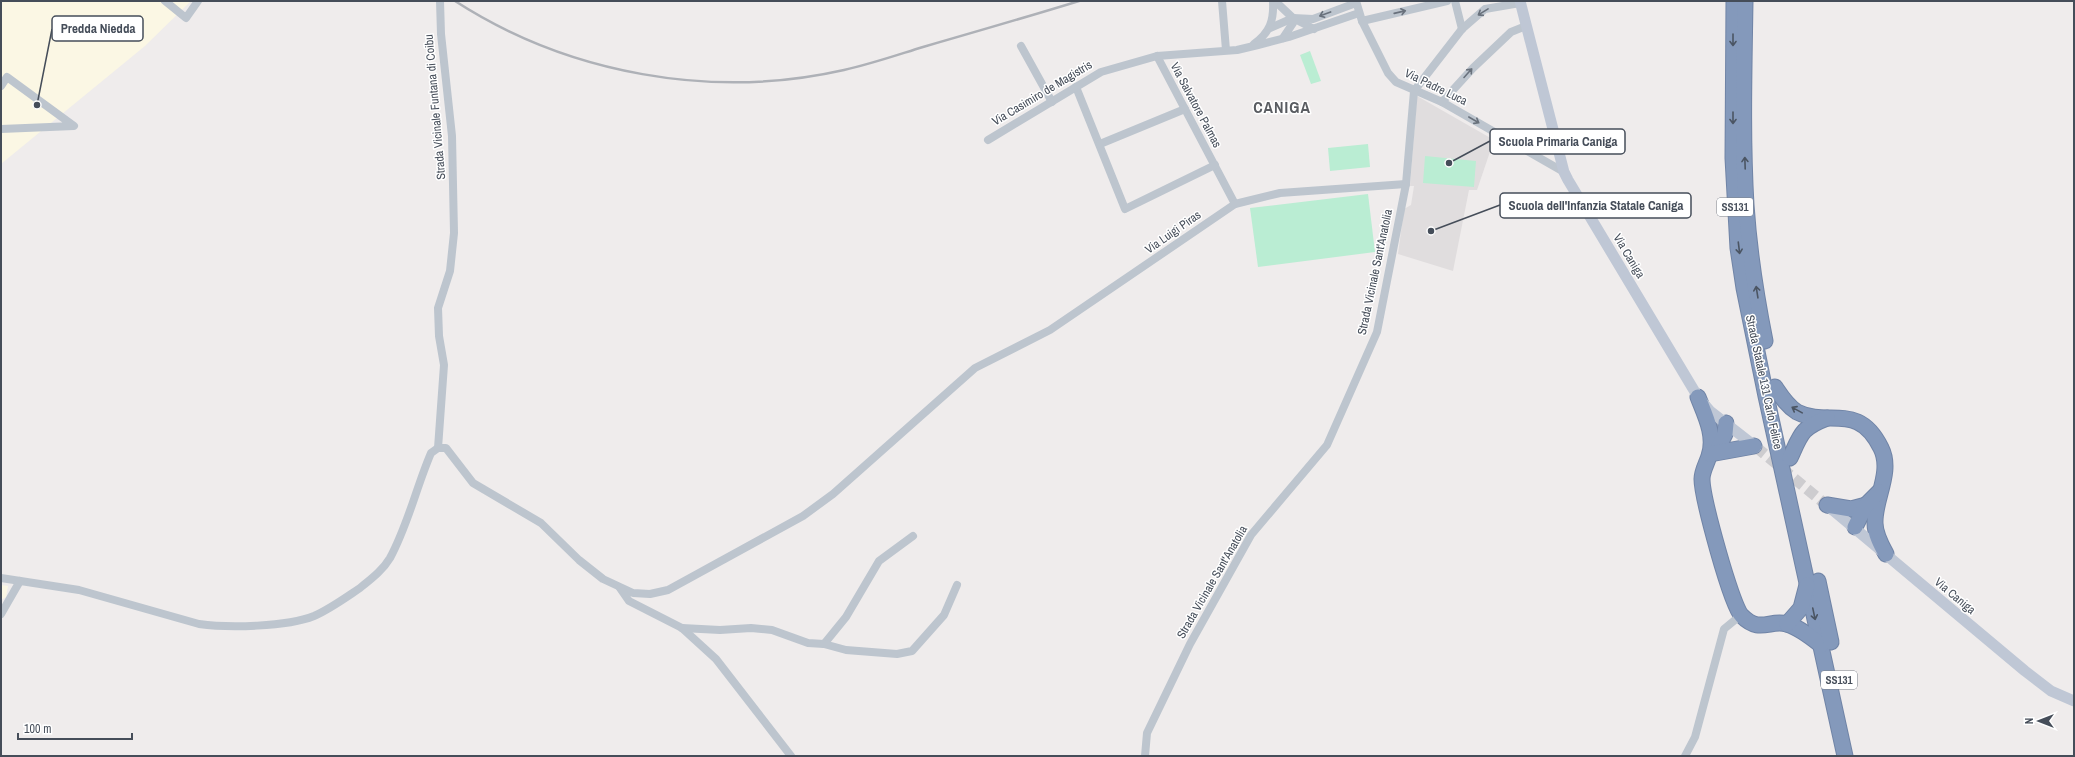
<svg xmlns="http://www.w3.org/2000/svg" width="2075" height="757" font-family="'Archivo Narrow',sans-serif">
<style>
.commercial{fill:#fbf7e4}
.education{fill:#e0ddde}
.green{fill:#baedd3}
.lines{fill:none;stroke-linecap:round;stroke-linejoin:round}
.secondary-tunnel{stroke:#cdcccf;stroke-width:11;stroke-dasharray:11 5.5;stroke-linecap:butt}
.highway-casing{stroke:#7084a6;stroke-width:17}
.street{stroke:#bdc5ce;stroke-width:8}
.secondary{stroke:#bfc7d5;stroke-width:11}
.highway{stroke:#8499bb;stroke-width:15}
.rail{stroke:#aeb1b7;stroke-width:2.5}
.oneway{stroke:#69717c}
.oneway2{stroke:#4b5563}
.labels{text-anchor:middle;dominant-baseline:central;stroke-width:3;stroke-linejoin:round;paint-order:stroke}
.shield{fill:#fff;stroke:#7d828b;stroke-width:1}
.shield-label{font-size:11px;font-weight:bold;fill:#454d59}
.street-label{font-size:12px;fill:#454d59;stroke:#fff}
.district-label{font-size:16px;font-weight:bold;letter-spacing:1px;fill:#595c61;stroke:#fff}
.leader{fill:none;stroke:#454d59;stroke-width:1.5}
.callout-dot{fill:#454d59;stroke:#fff;stroke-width:1.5}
.callout{fill:#fff;stroke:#454d59;stroke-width:1.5}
.callout-label{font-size:13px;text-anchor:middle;font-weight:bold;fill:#454d59}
</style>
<rect width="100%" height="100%" fill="#efecec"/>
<!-- commercial -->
<g class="commercial">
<polygon points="1,1 191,1 145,46 1,164"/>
<polygon points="1,585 8,586 6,597 1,600"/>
</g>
<!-- education -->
<polygon class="education" points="1417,96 1494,140 1477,190 1469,190 1453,271 1398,254 1404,209 1411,205 1414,186 1410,186"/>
<!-- green -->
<g class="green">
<polygon points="1310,51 1321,81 1311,84 1300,55"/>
<polygon points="1368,144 1370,167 1330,171 1328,148"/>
<polygon points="1425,156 1476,161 1474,187 1423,183"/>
<polygon points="1368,194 1375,252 1258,267 1250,208"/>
</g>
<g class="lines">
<!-- secondary-tunnel -->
<polyline class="secondary-tunnel" points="1756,447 1824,503"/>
<defs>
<g id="highway">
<polyline points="1734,1 1733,158 1738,248 1744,288 1766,396 1845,756"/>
<path d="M1745 1C1744 69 1742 137 1746 205 1749 250 1756 296 1765 341"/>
<path d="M1775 387C1781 396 1787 406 1797 412 1829 428 1858 401 1881 448 1893 472 1874 499 1875 523 1875 534 1881 545 1886 554"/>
<path d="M1698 397C1705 415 1716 436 1709 456 1707 463 1702 471 1702 479 1702 497 1731 605 1742 616 1760 634 1770 619 1787 624 1800 628 1811 637 1821 645"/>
<polyline points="1716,452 1725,434 1726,423"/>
<polyline points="1710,454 1754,446"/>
<path d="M1790 458C1801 434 1801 428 1827 418"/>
<polyline points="1827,505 1851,509 1866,505"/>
<polyline points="1855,527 1866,505 1879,492"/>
<polyline points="1818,581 1831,642"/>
<polyline points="1787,624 1801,608 1807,585"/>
</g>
</defs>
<!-- highway casing -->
<use href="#highway" class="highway-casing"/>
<!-- street -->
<g class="street">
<polyline points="165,1 186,18 198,1"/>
<polyline points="1222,1 1226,50"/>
<polyline points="1275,1 1293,18 1314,29"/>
<polyline points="1356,1 1362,21 1388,73 1396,82 1442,102 1564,172"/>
<polyline points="1455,1 1462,29"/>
<polyline points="1362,21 1447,1"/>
<polyline points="1270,28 1293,18 1313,19 1356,3"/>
<polyline points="1283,38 1293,23 1293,18"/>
<path d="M1254 44C1270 32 1274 21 1273 1"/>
<polyline points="1021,46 1052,102"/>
<polyline points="1157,56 1235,204"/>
<polyline points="1,86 7,77 74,126 1,129"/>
<polyline points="1076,87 1125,209 1215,165"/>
<polyline points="1442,102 1473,68 1511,32 1526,26"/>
<polyline points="988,140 1101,72 1157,56 1237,50 1258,45 1289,37 1359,13"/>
<polyline points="1100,144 1185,109"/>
<polyline points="438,448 444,365 439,336 438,308 450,271 454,233 452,136 441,34 440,1"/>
<path d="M1 578 79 590 199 624C228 628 287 627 314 616 330 609 345 598 360 588 371 579 383 570 390 558 408 525 416 488 431 453L438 448H446L473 483 541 523 579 560 603 579 633 593 650 594 668 590 803 516 833 494 975 368 1050 330 1235 204 1280 193 1406 184"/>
<polyline points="620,588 629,601 682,628 716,659 791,756"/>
<polyline points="1,614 20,581"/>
<polyline points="682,628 720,630 751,628 772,630 808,643 824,644 846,617 879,561 913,536"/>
<polyline points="824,644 846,650 897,654 912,651 944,615 957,585"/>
<polyline points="1145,756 1147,733 1190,644 1251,535 1327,445 1377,332 1406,184 1414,91 1462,29 1485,9 1520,3"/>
<polyline points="1685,756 1695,737 1724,629 1741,615"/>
</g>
<!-- secondary -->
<g class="secondary">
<polyline points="1520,1 1564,172 1568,180 1698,397 1710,411 1756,447"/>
<polyline points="1828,506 2025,671 2051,691 2074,701"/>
</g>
<!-- highway -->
<use href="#highway" class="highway"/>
<!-- rail -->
<path class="rail" d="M455 1C568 74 712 100 844 70 871 64 897 55 923 47 975 32 1027 17 1079 1"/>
</g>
<!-- one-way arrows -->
<defs><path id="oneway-shaft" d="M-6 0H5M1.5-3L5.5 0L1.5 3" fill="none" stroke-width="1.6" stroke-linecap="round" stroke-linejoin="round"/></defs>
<g class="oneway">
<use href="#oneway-shaft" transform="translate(1400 12) rotate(-13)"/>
<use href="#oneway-shaft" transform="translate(1483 12) rotate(148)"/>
<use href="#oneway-shaft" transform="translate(1325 14) rotate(160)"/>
<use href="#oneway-shaft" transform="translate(1468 73) rotate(-48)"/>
<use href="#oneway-shaft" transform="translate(1474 120) rotate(30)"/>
</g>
<g class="oneway2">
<use href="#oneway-shaft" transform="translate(1733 40) rotate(90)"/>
<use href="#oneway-shaft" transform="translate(1733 118) rotate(90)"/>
<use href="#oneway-shaft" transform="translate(1745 163) rotate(-92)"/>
<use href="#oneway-shaft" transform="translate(1739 248) rotate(83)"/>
<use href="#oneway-shaft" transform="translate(1757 292) rotate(-99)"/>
<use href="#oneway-shaft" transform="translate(1797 410) rotate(-151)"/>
<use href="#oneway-shaft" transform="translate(1814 614) rotate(78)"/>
</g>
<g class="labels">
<!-- shield labels -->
<g class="shield">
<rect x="1717" y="198" width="36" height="18" rx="3"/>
<rect x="1821" y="671" width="36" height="18" rx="3"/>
</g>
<g class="shield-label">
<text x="1735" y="207">SS131</text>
<text x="1839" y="680">SS131</text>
</g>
<!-- street labels -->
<g class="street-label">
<text transform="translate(1436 87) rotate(26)">Via Padre Luca</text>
<text transform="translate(1042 93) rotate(-31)">Via Casimiro de Magistris</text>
<text transform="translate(1196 105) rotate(62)">Via Salvatore Palmas</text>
<text transform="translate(435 107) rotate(-95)">Strada Vicinale Funtana di Coibu</text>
<text transform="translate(1173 232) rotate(-35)">Via Luigi Piras</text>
<text transform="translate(1629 256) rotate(59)">Via Caniga</text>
<text transform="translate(1375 272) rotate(-78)">Strada Vicinale Sant'Anatolia</text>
<text transform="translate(1764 382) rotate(78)">Strada Statale 131 Carlo Felice</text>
<text transform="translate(1212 582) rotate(-60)">Strada Vicinale Sant'Anatolia</text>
<text transform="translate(1955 596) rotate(40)">Via Caniga</text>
</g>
<!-- district labels -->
<g class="district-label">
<text x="1282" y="107">CANIGA</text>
</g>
</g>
<!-- callouts -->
<path class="leader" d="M37 105L52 29M1449 163L1490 141M1431 231L1500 205"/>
<g class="callout-dot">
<circle cx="37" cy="105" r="4"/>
<circle cx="1449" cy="163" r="4"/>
<circle cx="1431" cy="231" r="4"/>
</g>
<g class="callout">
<rect x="52" y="16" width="91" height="25" rx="4"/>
<rect x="1490" y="129" width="135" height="25" rx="4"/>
<rect x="1500" y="193" width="191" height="25" rx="4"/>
</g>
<g class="callout-label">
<text x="98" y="33">Predda Niedda</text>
<text x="1558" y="146">Scuola Primaria Caniga</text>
<text x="1596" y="210">Scuola dell'Infanzia Statale Caniga</text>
</g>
<!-- border -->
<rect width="2075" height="757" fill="none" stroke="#454d59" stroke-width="4"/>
<!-- north arrow -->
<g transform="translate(2039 721) rotate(270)" stroke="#ffffff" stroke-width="3" paint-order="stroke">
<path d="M0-3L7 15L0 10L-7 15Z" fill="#454d59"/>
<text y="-6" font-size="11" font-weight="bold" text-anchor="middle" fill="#454d59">N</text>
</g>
<!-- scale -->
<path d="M18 733v6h114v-6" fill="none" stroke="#454d59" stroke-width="2"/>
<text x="24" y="733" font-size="12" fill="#454d59" stroke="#ffffff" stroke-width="3" paint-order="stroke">100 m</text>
</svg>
